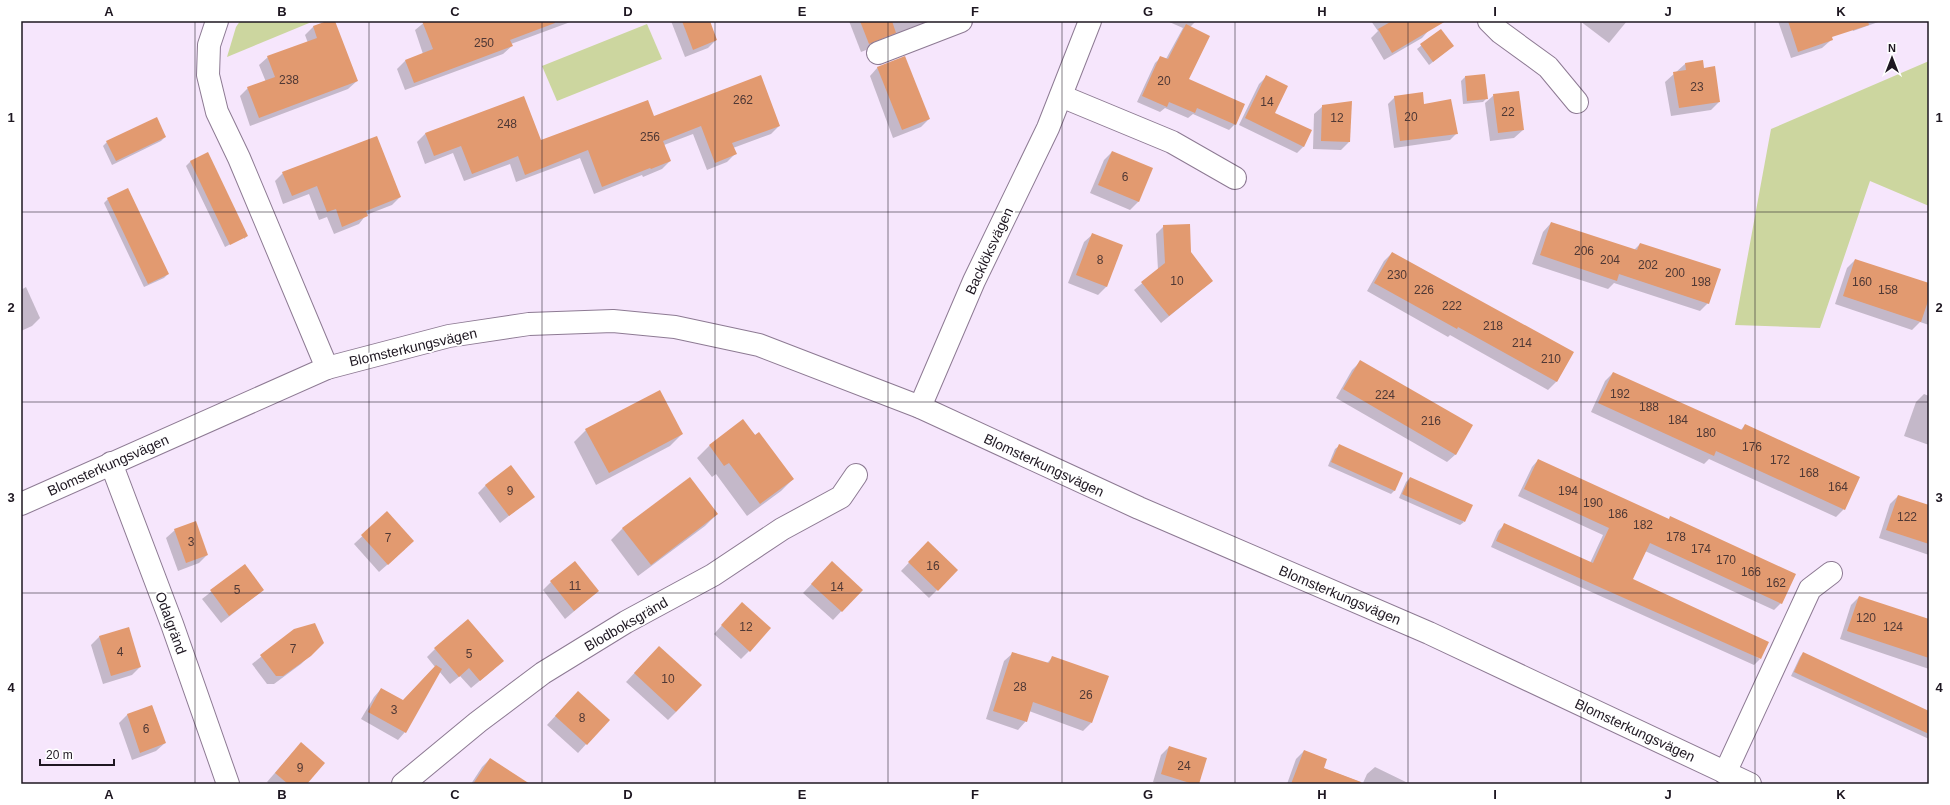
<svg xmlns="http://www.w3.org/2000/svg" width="1950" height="805" font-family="Helvetica,sans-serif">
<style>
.green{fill:#ccd69f}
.shadow{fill:#0003}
.building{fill:#e29a70}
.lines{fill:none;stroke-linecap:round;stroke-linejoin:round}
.minor-casing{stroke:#8d7a93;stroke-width:24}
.minor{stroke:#fff;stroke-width:22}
.grid{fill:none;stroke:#1e1721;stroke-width:1;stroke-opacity:0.55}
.labels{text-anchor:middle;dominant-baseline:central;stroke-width:4;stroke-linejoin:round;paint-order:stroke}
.number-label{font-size:12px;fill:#4f3835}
.street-label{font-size:14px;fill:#1e1721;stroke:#fff}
.neatline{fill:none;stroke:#1e1721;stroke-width:1.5}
.grid-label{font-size:13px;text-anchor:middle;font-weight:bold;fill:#1e1721}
</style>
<rect width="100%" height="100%" fill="#f6e6fc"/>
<!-- green -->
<g class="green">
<polygon points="240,21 314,21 227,57 236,27"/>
<polygon points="647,24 662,59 557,101 542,66"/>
<polygon points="1929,61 1929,206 1870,181 1820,328 1735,325 1771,129"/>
</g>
<!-- shadow -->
<g class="shadow">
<polygon points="330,21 334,21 357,81 348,89 250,126 240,96 248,88 266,82 259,65 268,57 308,43 305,35 313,27"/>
<polygon points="426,21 573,21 511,44 512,46 503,54 405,90 397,69 405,61 423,54 415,30"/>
<polygon points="671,21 709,21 716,40 708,48 685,57"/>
<polygon points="849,21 938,21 861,52"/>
<polygon points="1167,21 1196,21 1190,27 1188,79 1235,124 1229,130 1193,114 1188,118 1165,108 1160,112 1137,102 1155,63 1161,57 1166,59 1183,28"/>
<polygon points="1371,21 1424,21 1429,30 1422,38 1384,60 1371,38 1378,31"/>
<polygon points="1580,21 1627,21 1609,43"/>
<polygon points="1778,21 1823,21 1830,41 1822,48 1791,58"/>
<polygon points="1850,21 1881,21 1853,31"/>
<polygon points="1440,30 1448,50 1429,65 1417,49"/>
<polygon points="1702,61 1703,69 1719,102 1711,110 1671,116 1665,82 1685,64"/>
<polygon points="878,67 929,119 921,127 893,138 870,76"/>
<polygon points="1484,75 1487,98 1483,102 1463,104 1461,81 1465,77"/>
<polygon points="1266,77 1274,113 1304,146 1297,153 1239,125 1259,84"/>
<polygon points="1494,95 1523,130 1514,138 1490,141 1485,103"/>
<polygon points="523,97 540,142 653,118 779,126 771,134 733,148 735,154 727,162 707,170 693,134 664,145 670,161 662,169 643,177 642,175 594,194 580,158 516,182 510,164 464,181 453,153 425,164 417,142 425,134"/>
<polygon points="1395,97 1423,105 1457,133 1450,140 1394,148 1388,104"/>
<polygon points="1323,106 1349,142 1341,150 1313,149 1314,114"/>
<polygon points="165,137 161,141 112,165 103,146 107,142"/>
<polygon points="1112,152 1152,169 1138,202 1130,210 1090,193 1104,160"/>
<polygon points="208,154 247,236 244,239 244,237 225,247 186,166 190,162"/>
<polygon points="283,173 400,197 392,205 366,215 359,224 334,234 327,217 319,220 309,194 283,204 275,181"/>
<polygon points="108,199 168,274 164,278 144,287 104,203"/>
<polygon points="1551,223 1634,250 1640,244 1708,303 1700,311 1614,283 1608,289 1532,264 1543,232"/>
<polygon points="1164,226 1190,252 1212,281 1161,323 1134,290 1158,270 1156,234"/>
<polygon points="1093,234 1122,246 1106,287 1098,295 1068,283 1084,242"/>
<polygon points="1392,253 1572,353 1556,382 1548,390 1450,335 1448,337 1367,291 1384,261"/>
<polygon points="1855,260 1929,284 1929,325 1920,322 1912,330 1835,304 1847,268"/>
<polygon points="26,287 40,318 32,326 21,331 21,290"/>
<polygon points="1360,362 1456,454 1447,462 1336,398 1352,370"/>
<polygon points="1613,373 1740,431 1745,425 1844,509 1836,517 1709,459 1704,464 1591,412 1605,381"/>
<polygon points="1924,394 1929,396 1929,445 1904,436 1916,402"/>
<polygon points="743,421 793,479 781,491 747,516 716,474 712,477 697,458 709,446"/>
<polygon points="586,430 682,434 670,446 596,485 574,442"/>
<polygon points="1339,446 1395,490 1391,494 1328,466 1335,449"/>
<polygon points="1538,460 1781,603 1774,610 1645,551 1632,579 1760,659 1754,665 1491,547 1498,531 1505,524 1590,563 1603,535 1518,496 1532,467"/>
<polygon points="1410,478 1464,522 1460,525 1399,498 1406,482"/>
<polygon points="486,485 533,497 500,523 478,493"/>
<polygon points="1898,496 1929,506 1929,555 1879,538 1890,504"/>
<polygon points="387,513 405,549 379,572 354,544"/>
<polygon points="717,514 705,526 638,576 611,540 623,528"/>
<polygon points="175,530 207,555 199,563 178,571 166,538"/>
<polygon points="920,551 937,590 929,598 901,571"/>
<polygon points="245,565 263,590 221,623 202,599"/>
<polygon points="824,571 861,590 833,620 803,593"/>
<polygon points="551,582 598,591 565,619 543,590"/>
<polygon points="1859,597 1929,621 1929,669 1840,639 1851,605"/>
<polygon points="734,612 749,651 741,659 714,634"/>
<polygon points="128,628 140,667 132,675 103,684 91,645 99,637"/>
<polygon points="294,630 323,642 301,664 274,684 267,684 252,664"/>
<polygon points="435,649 494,669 471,688 460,676 450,684 439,671 405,732 398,740 361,719 374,697 381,689 403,701 435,667 427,657"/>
<polygon points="1013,653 1046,664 1053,657 1091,723 1083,731 1029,711 1026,721 1018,730 986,719 1004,661"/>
<polygon points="1803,653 1929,712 1929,739 1791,676 1800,657"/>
<polygon points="651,655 676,712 668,720 626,682"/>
<polygon points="570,700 608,720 578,753 547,725"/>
<polygon points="152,706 165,743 156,751 132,760 119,723 127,715"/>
<polygon points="1169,747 1198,784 1160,784 1153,782 1161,755"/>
<polygon points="1304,751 1323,768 1363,783 1367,774 1375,767 1410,784 1287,784 1296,759"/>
<polygon points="293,752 306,784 270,784 267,782"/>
<polygon points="490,759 522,784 471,784 482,767"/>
</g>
<!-- building -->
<g class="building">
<polygon points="327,21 335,21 358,81 259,118 247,87 275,77 267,56 317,38 313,26"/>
<polygon points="422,21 555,21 555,23 510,40 513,46 414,83 405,60 433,49"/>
<polygon points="682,21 710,21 717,40 693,50"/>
<polygon points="860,21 892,21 896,33 869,44"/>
<polygon points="1392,21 1446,21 1392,53 1378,29"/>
<polygon points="1788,21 1868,21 1869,25 1832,37 1833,40 1798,52"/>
<polygon points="1186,24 1210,36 1189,79 1245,104 1236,125 1197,108 1195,113 1169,102 1167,107 1142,96 1160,56 1168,59"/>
<polygon points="1441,29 1454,46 1433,62 1420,44"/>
<polygon points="905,56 930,119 902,130 877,67"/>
<polygon points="1703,60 1704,68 1715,66 1720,102 1679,108 1673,72 1686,70 1685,63"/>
<polygon points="1485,74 1488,99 1467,101 1465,76"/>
<polygon points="761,75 780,126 732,143 737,154 715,163 701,126 663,141 671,161 651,169 650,168 602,187 588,150 525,175 518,156 472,174 461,146 434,156 425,133 524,96 541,140 648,100 654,116"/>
<polygon points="1266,75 1288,86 1275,113 1312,130 1304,147 1245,118"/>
<polygon points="1519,91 1524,130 1498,133 1493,94"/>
<polygon points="1423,92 1424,104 1451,99 1458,134 1400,141 1394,96"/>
<polygon points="1352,101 1350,142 1321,141 1322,105"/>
<polygon points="157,117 166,137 116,161 106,141"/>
<polygon points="377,136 401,197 366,211 368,216 342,227 336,209 327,212 317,186 292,196 282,172"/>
<polygon points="1112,151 1153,168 1139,202 1098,185"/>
<polygon points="208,152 248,236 230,245 190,161"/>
<polygon points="128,188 169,274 148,284 107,198"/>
<polygon points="1551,222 1637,250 1640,243 1721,269 1709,304 1619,274 1617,281 1540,255"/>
<polygon points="1190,224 1191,252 1213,281 1169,316 1141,282 1165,263 1163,225"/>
<polygon points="1092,233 1123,245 1107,287 1076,275"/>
<polygon points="1392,252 1574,352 1557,382 1458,327 1457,329 1374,283"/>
<polygon points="1855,259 1929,283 1929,298 1921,322 1843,296"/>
<polygon points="1360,360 1473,425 1456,455 1343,389"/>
<polygon points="1613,372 1742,430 1745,424 1860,477 1845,510 1716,451 1714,456 1598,403"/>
<polygon points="660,390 683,434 609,473 585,429"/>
<polygon points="743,419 755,435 759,432 794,479 760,504 729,463 724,466 709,445"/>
<polygon points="1339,444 1403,473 1395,491 1331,462"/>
<polygon points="1538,459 1669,519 1670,516 1796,574 1782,604 1650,543 1633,579 1769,642 1761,659 1496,541 1504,523 1593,563 1609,528 1524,489"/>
<polygon points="511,465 535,497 509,516 485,485"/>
<polygon points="690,477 718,514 651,565 622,528"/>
<polygon points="1410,477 1473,505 1465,522 1402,494"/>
<polygon points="1898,495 1929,505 1929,544 1886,530"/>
<polygon points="387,511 414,541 388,565 361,535"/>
<polygon points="196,521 208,555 186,563 174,529"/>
<polygon points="928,541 958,570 938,591 908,562"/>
<polygon points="575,561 599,591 574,611 550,581"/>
<polygon points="832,561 863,590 842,612 811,584"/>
<polygon points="245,564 264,590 229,616 210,590"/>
<polygon points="1859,596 1929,619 1929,658 1847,631"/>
<polygon points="742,602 771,628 750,652 721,625"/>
<polygon points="468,619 504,661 480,681 469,668 459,677 434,648"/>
<polygon points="315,623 324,643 311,656 283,676 276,676 260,655 294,629"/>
<polygon points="129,627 141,667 111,676 99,636"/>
<polygon points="659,646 702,685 676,712 634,673"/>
<polygon points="1012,652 1049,663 1052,656 1109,676 1092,723 1033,702 1027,722 993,711"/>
<polygon points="1803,652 1929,711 1929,734 1794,672"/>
<polygon points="436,665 442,669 406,733 368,712 381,688 403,700"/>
<polygon points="578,691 610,720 587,745 555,716"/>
<polygon points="152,705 166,743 140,753 127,714"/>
<polygon points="301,742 325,763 307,784 288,784 275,773"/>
<polygon points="1169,746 1207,758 1199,784 1193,784 1161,774"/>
<polygon points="1304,750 1327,759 1324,768 1361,782 1361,784 1291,784"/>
<polygon points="490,758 530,784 473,784"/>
</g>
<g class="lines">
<defs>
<g id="minor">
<polyline points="217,21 209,45 208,75 217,112 239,158 327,368"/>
<polyline points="1489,21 1500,32 1548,67 1577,102"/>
<polyline points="878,53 961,21"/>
<polyline points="1061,96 1172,142 1235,178"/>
<polyline points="920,407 974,281 1048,128 1090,21"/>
<polyline points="111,463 172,624 228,784"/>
<polyline points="21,504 327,368 449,336 529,324 613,321 675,327 759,345 920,407 1139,508 1429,633 1750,784"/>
<polyline points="1725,773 1810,589 1831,573"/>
<polyline points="403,784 478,722 543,673 626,622 713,575 782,529 841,497 856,475"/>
</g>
</defs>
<!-- minor casing -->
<use href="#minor" class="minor-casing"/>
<!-- minor -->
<use href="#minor" class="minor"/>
</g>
<!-- grid -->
<path class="grid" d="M195 21V784M369 21V784M542 21V784M715 21V784M888 21V784M1062 21V784M1235 21V784M1408 21V784M1581 21V784M1755 21V784M21 212H1929M21 402H1929M21 593H1929"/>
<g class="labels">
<!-- number labels -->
<g class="number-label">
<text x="484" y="43">250</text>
<text x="289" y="80">238</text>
<text x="1164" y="81">20</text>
<text x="1697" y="87">23</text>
<text x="743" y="100">262</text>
<text x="1267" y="102">14</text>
<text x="1508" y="112">22</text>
<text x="1411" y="117">20</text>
<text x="1337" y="118">12</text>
<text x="507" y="124">248</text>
<text x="650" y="137">256</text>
<text x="1125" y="177">6</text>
<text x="1584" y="251">206</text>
<text x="1100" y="260">8</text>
<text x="1610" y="260">204</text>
<text x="1648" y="265">202</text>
<text x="1675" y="273">200</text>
<text x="1397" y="275">230</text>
<text x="1177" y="281">10</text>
<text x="1701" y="282">198</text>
<text x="1862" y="282">160</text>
<text x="1424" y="290">226</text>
<text x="1888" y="290">158</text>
<text x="1452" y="306">222</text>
<text x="1493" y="326">218</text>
<text x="1522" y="343">214</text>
<text x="1551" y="359">210</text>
<text x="1620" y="394">192</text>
<text x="1385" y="395">224</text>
<text x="1649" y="407">188</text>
<text x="1678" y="420">184</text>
<text x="1431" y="421">216</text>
<text x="1706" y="433">180</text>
<text x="1752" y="447">176</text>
<text x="1780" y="460">172</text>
<text x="1809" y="473">168</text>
<text x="1838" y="487">164</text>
<text x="510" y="491">9</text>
<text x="1568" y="491">194</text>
<text x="1593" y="503">190</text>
<text x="1618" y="514">186</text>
<text x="1907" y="517">122</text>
<text x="1643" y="525">182</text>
<text x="1676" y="537">178</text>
<text x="388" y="538">7</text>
<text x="191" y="542">3</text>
<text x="1701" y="549">174</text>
<text x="1726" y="560">170</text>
<text x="933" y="566">16</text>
<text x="1751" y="572">166</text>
<text x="1776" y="583">162</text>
<text x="575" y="586">11</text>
<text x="837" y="587">14</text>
<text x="237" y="590">5</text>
<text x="1866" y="618">120</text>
<text x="746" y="627">12</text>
<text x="1893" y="627">124</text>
<text x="293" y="649">7</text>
<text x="120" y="652">4</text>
<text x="469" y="654">5</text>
<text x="668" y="679">10</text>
<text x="1020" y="687">28</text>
<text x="1086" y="695">26</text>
<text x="394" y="710">3</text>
<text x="582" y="718">8</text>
<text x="146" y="729">6</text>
<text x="1184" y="766">24</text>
<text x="300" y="768">9</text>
</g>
<!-- street labels -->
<g class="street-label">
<text transform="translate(989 251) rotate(-65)">Backlöksvägen</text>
<text transform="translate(413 347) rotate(-13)">Blomsterkungsvägen</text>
<text transform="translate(108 465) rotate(-24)">Blomsterkungsvägen</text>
<text transform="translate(1044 465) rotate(25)">Blomsterkungsvägen</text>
<text transform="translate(1340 595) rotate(23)">Blomsterkungsvägen</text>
<text transform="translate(171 623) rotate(70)">Odalgränd</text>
<text transform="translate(626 624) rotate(-30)">Blodboksgränd</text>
<text transform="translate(1635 730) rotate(25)">Blomsterkungsvägen</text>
</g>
</g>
<!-- border -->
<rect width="1950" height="805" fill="none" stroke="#ffffff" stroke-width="44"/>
<!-- north arrow -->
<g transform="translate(1892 58)" stroke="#ffffff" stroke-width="3" paint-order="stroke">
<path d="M0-3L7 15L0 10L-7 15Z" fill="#1e1721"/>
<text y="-6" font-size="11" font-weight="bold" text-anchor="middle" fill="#1e1721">N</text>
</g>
<!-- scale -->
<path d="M40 759v6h74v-6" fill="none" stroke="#1e1721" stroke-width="2"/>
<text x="46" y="759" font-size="12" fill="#1e1721" stroke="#ffffff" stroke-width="3" paint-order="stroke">20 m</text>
<rect x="22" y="22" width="1906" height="761" class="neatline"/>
<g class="grid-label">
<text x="109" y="16">A</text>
<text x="282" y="16">B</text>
<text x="455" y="16">C</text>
<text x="628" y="16">D</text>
<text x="802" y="16">E</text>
<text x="975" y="16">F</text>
<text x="1148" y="16">G</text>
<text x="1322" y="16">H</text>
<text x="1495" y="16">I</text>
<text x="1668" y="16">J</text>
<text x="1841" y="16">K</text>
<text x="11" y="122">1</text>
<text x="1939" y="122">1</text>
<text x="11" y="312">2</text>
<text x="1939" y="312">2</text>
<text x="11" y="502">3</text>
<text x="1939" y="502">3</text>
<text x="11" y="692">4</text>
<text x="1939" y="692">4</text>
<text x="109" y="799">A</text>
<text x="282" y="799">B</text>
<text x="455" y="799">C</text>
<text x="628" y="799">D</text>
<text x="802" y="799">E</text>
<text x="975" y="799">F</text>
<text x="1148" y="799">G</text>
<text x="1322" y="799">H</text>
<text x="1495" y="799">I</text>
<text x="1668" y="799">J</text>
<text x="1841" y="799">K</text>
</g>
</svg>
